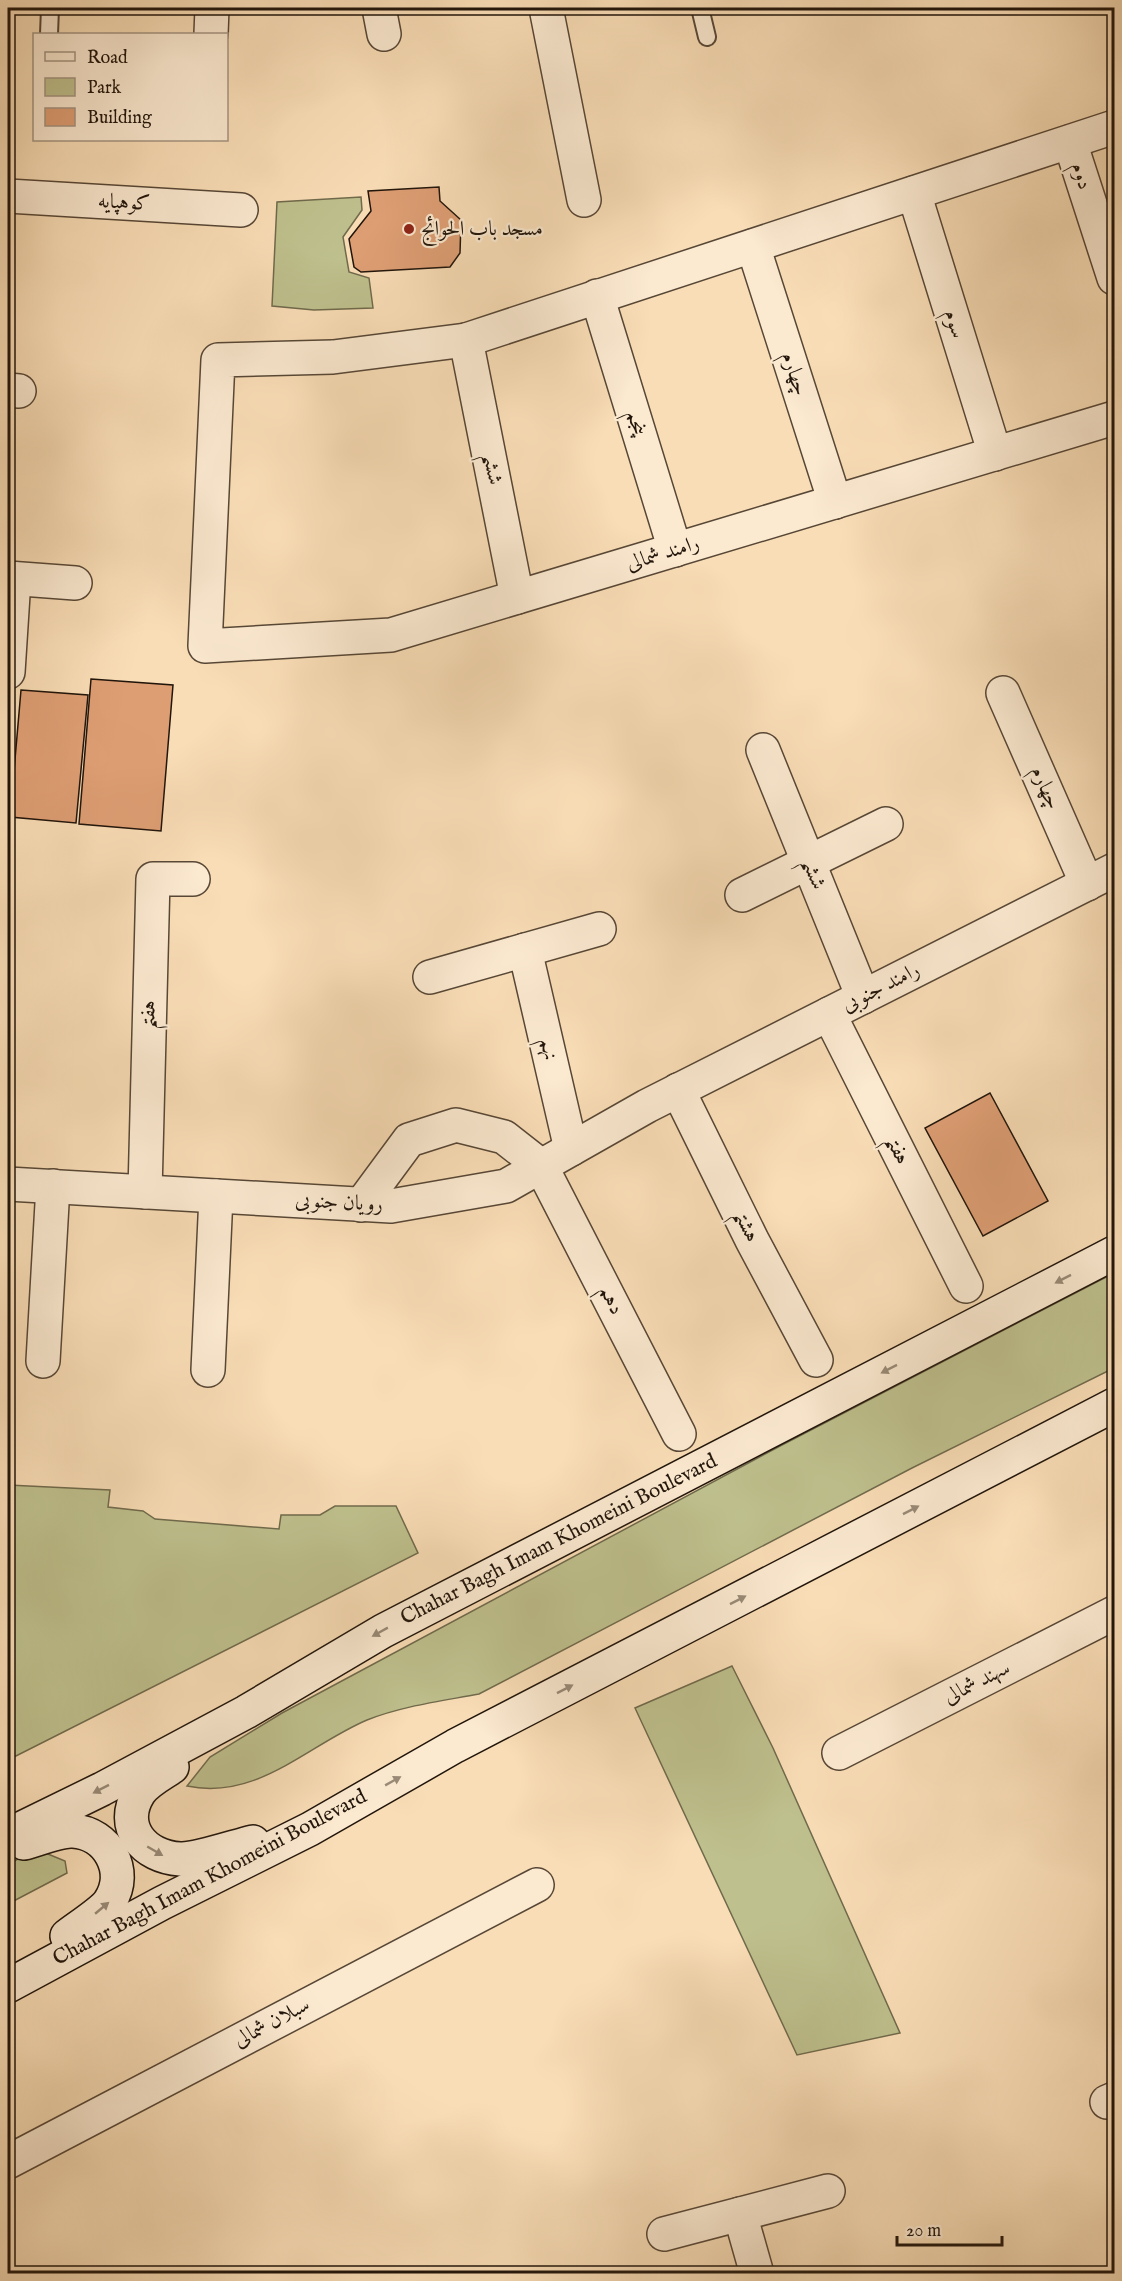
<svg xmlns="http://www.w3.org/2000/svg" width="1122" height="2281" font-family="'IM FELL English',Amiri,serif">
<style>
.green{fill:#bec08d;stroke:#706a4c;stroke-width:1.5}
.building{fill:#de9e74;stroke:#21150b;stroke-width:1.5}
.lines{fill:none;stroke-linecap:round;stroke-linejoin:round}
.service-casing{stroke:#574736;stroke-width:20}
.minor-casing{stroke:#574736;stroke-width:36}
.tertiary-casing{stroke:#574736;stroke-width:36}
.secondary-casing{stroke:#21150b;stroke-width:36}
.service{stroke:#fbe9d0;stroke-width:16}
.minor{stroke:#fbe9d0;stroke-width:33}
.tertiary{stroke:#fbe9d0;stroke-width:33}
.secondary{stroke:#fbe9d0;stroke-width:33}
.oneway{fill:#998a77}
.poi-dot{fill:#8f2418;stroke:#fbe9d0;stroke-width:2}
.labels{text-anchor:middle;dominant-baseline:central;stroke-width:4.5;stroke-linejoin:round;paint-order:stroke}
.street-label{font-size:21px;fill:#21150b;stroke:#fbe9d0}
.poi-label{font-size:21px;fill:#21150b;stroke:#fbe9d0;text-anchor:start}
</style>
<rect width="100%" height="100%" fill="#f9ddb6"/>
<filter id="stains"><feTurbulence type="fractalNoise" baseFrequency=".00333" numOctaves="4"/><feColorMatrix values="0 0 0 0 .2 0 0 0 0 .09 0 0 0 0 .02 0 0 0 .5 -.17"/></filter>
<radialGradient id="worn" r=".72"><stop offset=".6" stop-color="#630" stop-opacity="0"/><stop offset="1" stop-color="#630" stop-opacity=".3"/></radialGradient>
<!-- green -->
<g class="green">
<polygon points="361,197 362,210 343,237 349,272 369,278 373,308 314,310 272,306 277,202"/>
<path d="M1114 1273V1368L912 1468 479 1694C442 1701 402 1706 367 1720 308 1745 257 1801 187 1786L210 1757 282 1713 782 1445Z"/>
<polygon points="8,1485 110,1490 108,1507 143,1511 155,1519 279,1529 281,1515 320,1515 335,1506 396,1506 418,1553 8,1760"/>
<polygon points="732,1666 773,1748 900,2033 797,2055 635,1708"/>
<polygon points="30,1853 48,1854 65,1861 67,1873 8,1904 8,1864"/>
</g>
<!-- building -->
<g class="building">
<polygon points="439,187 440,201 461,220 460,253 450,267 361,272 354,267 349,239 371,211 368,191"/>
<polygon points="91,679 173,685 161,831 79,824"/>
<polygon points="21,690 88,695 76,823 10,817"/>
<polygon points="990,1093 1048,1201 983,1236 925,1128"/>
</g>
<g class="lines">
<defs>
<g id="service">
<polyline points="700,8 707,37"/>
<polyline points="49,34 50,8"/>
</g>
<g id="minor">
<polyline points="379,8 384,34"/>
<polyline points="546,8 584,200"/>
<polyline points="211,34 212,8"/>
<polyline points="1114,127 466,340 333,357 218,360 205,646 391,635 1114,418"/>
<polyline points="1070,142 1114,278"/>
<polyline points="914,193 995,454"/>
<polyline points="753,246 835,502"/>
<polyline points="597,296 675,550"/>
<polyline points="466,340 517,597"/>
<polyline points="8,390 19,391"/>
<polyline points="8,578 75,583"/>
<polyline points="8,672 14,579"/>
<polyline points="1003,693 1087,884"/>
<polyline points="763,750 863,997"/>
<polyline points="742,895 886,824"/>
<polyline points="525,950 571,1149"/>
<polyline points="430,977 599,929"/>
<polyline points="829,1014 966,1286"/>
<polyline points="678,1090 752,1240 816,1360"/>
<polyline points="8,1184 391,1206 506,1186 647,1106 1114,870"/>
<polyline points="145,1192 153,879 193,879"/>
<polyline points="361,1205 409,1140 456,1125 504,1137 541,1166 679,1434"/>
<polyline points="43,1361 53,1186"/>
<polyline points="208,1370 216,1196"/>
<polyline points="839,1753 1114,1613"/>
<polyline points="1107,2102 1114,2099"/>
<polyline points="8,2162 537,1885"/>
<polyline points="740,2214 757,2274"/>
<polyline points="664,2234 828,2191"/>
</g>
<polyline id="tertiary" points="8,196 241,210"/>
<g id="secondary">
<path d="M172 1767C162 1774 146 1782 139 1793 118 1827 144 1857 180 1859 195 1860 236 1846 253 1842"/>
<polyline points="8,1835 102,1789 246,1712 383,1631 1114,1253"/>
<path d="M24 1843C36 1840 61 1830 73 1831 108 1833 129 1871 110 1901 104 1911 77 1928 67 1936"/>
<polyline points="8,1986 162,1903 310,1829 455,1746 1114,1405"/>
</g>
</defs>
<!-- service casing -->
<use href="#service" class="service-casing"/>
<!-- minor casing -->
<use href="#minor" class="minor-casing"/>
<!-- tertiary casing -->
<use href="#tertiary" class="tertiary-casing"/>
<!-- secondary casing -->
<use href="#secondary" class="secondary-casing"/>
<!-- service -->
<use href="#service" class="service"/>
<!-- minor -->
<use href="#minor" class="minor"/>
<!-- tertiary -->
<use href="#tertiary" class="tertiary"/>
<!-- secondary -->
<use href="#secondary" class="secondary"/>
</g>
<!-- one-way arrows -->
<defs><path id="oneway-solid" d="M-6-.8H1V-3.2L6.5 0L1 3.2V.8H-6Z" transform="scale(1.5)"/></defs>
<g class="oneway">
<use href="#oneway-solid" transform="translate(1063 1279) rotate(153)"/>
<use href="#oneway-solid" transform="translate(889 1369) rotate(153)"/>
<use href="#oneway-solid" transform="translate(911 1510) rotate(-27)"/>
<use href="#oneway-solid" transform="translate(738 1600) rotate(-27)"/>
<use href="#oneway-solid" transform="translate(380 1632) rotate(151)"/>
<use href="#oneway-solid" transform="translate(565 1689) rotate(-27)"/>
<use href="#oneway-solid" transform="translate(393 1781) rotate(-29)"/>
<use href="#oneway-solid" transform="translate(101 1789) rotate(153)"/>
<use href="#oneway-solid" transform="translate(155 1851) rotate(30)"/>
<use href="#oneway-solid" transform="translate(102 1908) rotate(-40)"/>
</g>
<!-- markers -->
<circle class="poi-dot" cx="409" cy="229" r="6"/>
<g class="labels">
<!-- street labels -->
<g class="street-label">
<text transform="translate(1081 176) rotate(72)">دوم</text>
<text transform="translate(124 203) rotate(3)">کوهپایه</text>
<text transform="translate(954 324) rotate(73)">سوم</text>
<text transform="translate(794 374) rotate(72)">چهارم</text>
<text transform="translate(636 423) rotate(73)">پنجم</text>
<text transform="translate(492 469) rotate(79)">ششم</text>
<text transform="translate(663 554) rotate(-17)">رامند شمالی</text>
<text transform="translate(1045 788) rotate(66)">چهارم</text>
<text transform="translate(813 874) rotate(68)">ششم</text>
<text transform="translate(881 988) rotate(-27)">رامند جنوبی</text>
<text transform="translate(149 1015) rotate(-89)">هفتم</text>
<text transform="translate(548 1049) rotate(77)">نهم</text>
<text transform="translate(897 1150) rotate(63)">هفتم</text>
<text transform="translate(339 1203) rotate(3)">رویان جنوبی</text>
<text transform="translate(746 1226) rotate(63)">هشتم</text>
<text transform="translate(611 1300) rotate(63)">دهم</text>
<text transform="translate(559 1540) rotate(-27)">Chahar Bagh Imam Khomeini Boulevard</text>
<text transform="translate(977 1683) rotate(-27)">سهند شمالی</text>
<text transform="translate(210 1878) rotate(-28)">Chahar Bagh Imam Khomeini Boulevard</text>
<text transform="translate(272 2023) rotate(-28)">سبلان شمالی</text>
</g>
<!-- poi labels -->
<g class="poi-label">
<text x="421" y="229">مسجد باب الحوائج</text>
</g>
</g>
<!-- margin -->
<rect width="1122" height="2281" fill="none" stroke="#f9ddb6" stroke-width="30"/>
<rect x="9" y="9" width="1104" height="2263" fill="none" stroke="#21150b" stroke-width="3"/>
<rect x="15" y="15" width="1092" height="2251" fill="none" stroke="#21150b" stroke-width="1.5"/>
<!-- legend -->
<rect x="33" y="33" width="195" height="108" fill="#fbe9d0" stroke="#a49481" stroke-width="1.5"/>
<rect x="45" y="52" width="30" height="9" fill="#fbe9d0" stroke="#a49481" stroke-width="1.5"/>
<text x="87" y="63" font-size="18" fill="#21150b">Road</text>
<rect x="45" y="78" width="30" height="18" fill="#bec08d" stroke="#a49481" stroke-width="1.5"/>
<text x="87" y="93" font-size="18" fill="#21150b">Park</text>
<rect x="45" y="108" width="30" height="18" fill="#de9e74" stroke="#a49481" stroke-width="1.5"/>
<text x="87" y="123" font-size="18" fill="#21150b">Building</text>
<!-- scale -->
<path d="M897 2236v9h105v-9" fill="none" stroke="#21150b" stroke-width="3"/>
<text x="906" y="2236" font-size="18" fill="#21150b" stroke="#fbe9d0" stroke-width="4.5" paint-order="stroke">20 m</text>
<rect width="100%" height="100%" filter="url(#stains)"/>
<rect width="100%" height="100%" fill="url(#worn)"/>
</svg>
